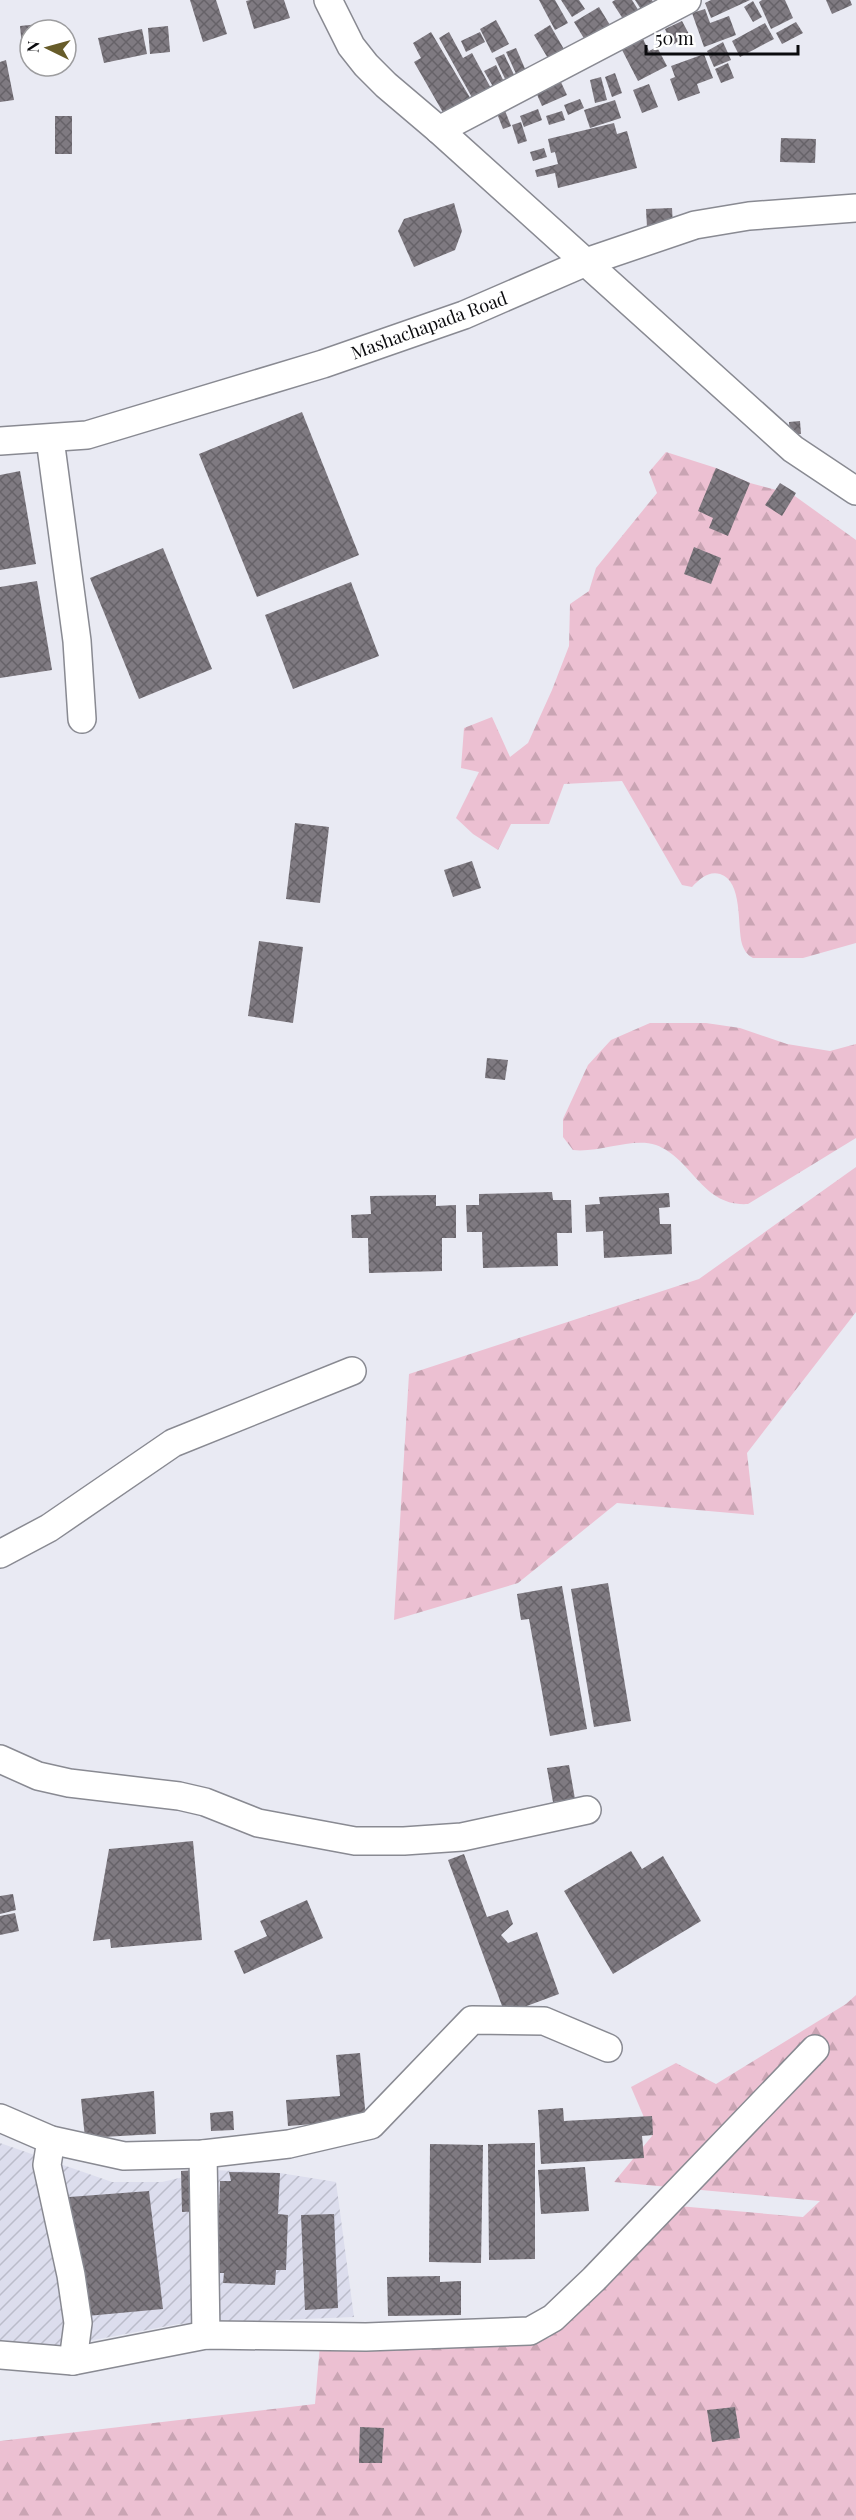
<svg xmlns="http://www.w3.org/2000/svg" width="856" height="2520" font-family="'Playfair Display',serif">
<style>
.industrial{fill:url(#industrial-furrows)}
.forest{fill:url(#forest-firs)}
.building{fill:url(#building-cross-hatch)}
.lines{fill:none;stroke-linecap:round;stroke-linejoin:round}
.minor-casing{stroke:#898a92;stroke-width:30}
.minor{stroke:#fff;stroke-width:27}
.labels{text-anchor:middle;dominant-baseline:central;stroke-width:6;stroke-linejoin:round;paint-order:stroke}
.street-label{font-size:18px;fill:#0b0b0e;stroke:#fff}
</style>
<defs>
<pattern id="industrial-furrows" width="10" height="10" patternUnits="userSpaceOnUse" patternTransform="scale(1.5)"><rect width="10" height="10" fill="#dcdded"/><path d="M-1 1l2-2M0 10L10 0M9 11l2-2" fill="none" stroke="#bbbcca"/></pattern>
<pattern id="forest-firs" width="22" height="20" patternUnits="userSpaceOnUse" patternTransform="scale(1.5)"><rect width="22" height="20" fill="#ecc0d2"/><path d="M5 1l3.5 6h-7zM16 11l3.5 6h-7z" fill="#c9a4b3"/></pattern>
<pattern id="building-cross-hatch" width="8" height="8" patternUnits="userSpaceOnUse" patternTransform="scale(1.5)"><rect width="8" height="8" fill="#7f7a81"/><path d="M0 0l8 8M0 8l8-8" fill="none" stroke="#666268"/></pattern>
</defs>
<rect width="100%" height="100%" fill="#e9eaf3"/>
<!-- industrial -->
<polygon class="industrial" points="0,2143 112,2182 162,2182 214,2170 280,2173 336,2182 354,2317 178,2324 57,2347 0,2340"/>
<!-- forest -->
<g class="forest">
<path d="M666 452 716 468 750 483 792 494 856 540V943L803 958H753C747 955 744 950 742 944 737 925 743 881 720 874 708 871 700 879 692 887L682 885 622 781 564 784 549 824H511L498 850 473 834 456 818 479 772 461 768 464 728 492 717 510 757 528 743 552 690 569 646 570 604 589 591 596 568 657 493 649 472Z"/>
<path d="M650 1023H706L740 1028 787 1044 830 1051 856 1044V1138L748 1204C702 1207 693 1159 656 1145 632 1137 600 1153 573 1150L563 1137V1119L588 1065 611 1040Z"/>
<polygon points="856,1167 856,1312 747,1453 754,1515 617,1503 518,1583 394,1620 409,1374 699,1279"/>
<polygon points="856,1995 856,2520 0,2520 0,2441 315,2404 320,2345 549,2338 678,2206 803,2217 820,2201 614,2182 652,2136 631,2087 676,2063 716,2084 846,2004"/>
</g>
<!-- building -->
<g class="building">
<polygon points="190,0 216,0 227,34 203,42"/>
<polygon points="250,0 284,0 290,18 254,29 246,1"/>
<polygon points="539,0 555,0 568,23 555,30"/>
<polygon points="561,0 579,0 585,9 572,17"/>
<polygon points="615,0 632,0 642,16 625,22 612,2"/>
<polygon points="635,0 652,0 656,7 644,14"/>
<polygon points="711,0 750,0 711,18 705,3"/>
<polygon points="762,0 785,0 793,18 771,29 759,2"/>
<polygon points="826,0 850,0 852,5 832,14"/>
<polygon points="753,1 762,17 753,22 744,7"/>
<polygon points="599,7 613,30 588,45 574,22"/>
<polygon points="705,9 710,23 729,16 736,35 704,47 692,13"/>
<polygon points="496,20 509,44 492,53 480,29"/>
<polygon points="682,21 690,36 672,45 665,29"/>
<polygon points="796,22 803,33 782,44 776,33"/>
<polygon points="765,23 774,39 740,57 732,41"/>
<polygon points="39,24 40,30 30,30 30,46 22,47 20,26"/>
<polygon points="550,25 565,51 549,60 534,35"/>
<polygon points="168,26 170,52 150,54 148,28"/>
<polygon points="142,29 147,54 104,63 98,38"/>
<polygon points="431,32 472,101 445,116 414,62 421,58 413,43"/>
<polygon points="449,32 463,58 472,53 493,92 475,103 439,38"/>
<polygon points="480,32 485,42 466,52 461,41"/>
<polygon points="642,37 649,51 657,47 667,66 638,81 621,48"/>
<polygon points="723,42 731,60 714,67 707,51"/>
<polygon points="516,48 526,71 517,76 506,52"/>
<polygon points="504,54 516,79 507,83 495,58"/>
<polygon points="704,54 713,78 697,84 700,93 678,101 670,79 675,77 671,66"/>
<polygon points="6,60 14,100 0,102 0,62"/>
<polygon points="728,63 734,78 721,83 715,69"/>
<polygon points="496,65 505,84 495,90 484,71"/>
<polygon points="615,73 622,93 612,97 605,77"/>
<polygon points="601,77 607,100 595,103 590,80"/>
<polygon points="559,78 567,95 542,106 535,90"/>
<polygon points="649,84 658,107 642,113 633,90"/>
<polygon points="580,99 584,108 568,115 564,105"/>
<polygon points="615,100 621,118 590,128 584,110"/>
<polygon points="504,108 511,126 503,129 496,111"/>
<polygon points="538,109 542,120 524,127 520,116"/>
<polygon points="562,111 565,120 549,125 546,116"/>
<rect x="55" y="116" width="17" height="38"/>
<polygon points="521,122 527,141 518,144 512,125"/>
<polygon points="614,123 617,134 627,131 637,168 558,188 555,173 537,177 535,170 558,164 555,152 551,153 548,139"/>
<polygon points="781,138 816,139 815,163 780,162"/>
<polygon points="544,148 547,157 533,161 530,152"/>
<polygon points="454,203 462,231 455,250 414,267 398,231 404,219"/>
<polygon points="672,208 673,226 647,227 646,209"/>
<polygon points="302,412 359,555 257,597 199,454"/>
<polygon points="800,421 801,434 790,435 789,422"/>
<polygon points="716,468 750,483 728,536 709,528 713,518 698,511"/>
<polygon points="20,471 36,564 0,570 0,475"/>
<polygon points="780,483 796,493 782,516 765,505"/>
<polygon points="694,547 721,558 711,584 684,574"/>
<polygon points="163,548 212,669 139,699 90,578"/>
<polygon points="37,581 52,670 0,678 0,587"/>
<polygon points="351,582 379,656 293,689 265,615"/>
<polygon points="295,823 329,827 320,903 286,899"/>
<polygon points="472,861 481,888 453,897 444,870"/>
<polygon points="259,941 303,947 293,1023 248,1016"/>
<polygon points="487,1058 508,1060 505,1080 485,1078"/>
<polygon points="552,1192 553,1200 571,1200 572,1233 557,1233 558,1266 483,1268 482,1232 467,1232 466,1205 479,1205 479,1194"/>
<polygon points="669,1193 670,1207 659,1208 660,1224 671,1224 672,1254 604,1258 603,1231 586,1232 585,1205 600,1204 599,1197"/>
<polygon points="436,1195 436,1206 456,1205 456,1238 442,1238 442,1271 369,1273 368,1238 352,1238 351,1215 371,1214 370,1196"/>
<polygon points="608,1583 631,1721 594,1727 571,1589"/>
<polygon points="562,1586 587,1729 550,1736 529,1619 521,1620 517,1594"/>
<polygon points="569,1765 575,1799 553,1802 547,1768"/>
<polygon points="193,1841 202,1940 111,1948 110,1939 93,1941 109,1849"/>
<polygon points="631,1851 642,1869 663,1856 701,1921 613,1974 564,1891"/>
<polygon points="464,1854 487,1917 508,1910 513,1924 501,1935 508,1943 537,1932 559,1994 505,2014 448,1860"/>
<polygon points="13,1894 16,1910 0,1914 0,1896"/>
<polygon points="307,1900 323,1938 244,1974 234,1951 267,1936 260,1921"/>
<polygon points="15,1913 19,1931 0,1935 0,1916"/>
<polygon points="360,2053 366,2120 288,2126 286,2100 340,2096 336,2055"/>
<polygon points="154,2091 156,2134 85,2138 81,2099"/>
<polygon points="563,2108 564,2121 652,2116 653,2135 642,2136 644,2158 541,2164 538,2110"/>
<polygon points="233,2111 234,2130 211,2131 210,2113"/>
<polygon points="535,2143 535,2259 489,2260 488,2144"/>
<polygon points="430,2144 483,2145 481,2263 429,2262"/>
<polygon points="585,2167 589,2211 541,2214 538,2170"/>
<polygon points="198,2170 200,2211 182,2212 181,2171"/>
<polygon points="229,2172 280,2173 278,2214 288,2215 286,2270 276,2270 275,2285 223,2283 224,2273 217,2273 220,2181 231,2181"/>
<polygon points="149,2191 163,2309 87,2316 69,2197"/>
<polygon points="334,2214 338,2308 305,2310 301,2215"/>
<polygon points="440,2276 440,2282 461,2281 461,2315 388,2316 387,2277"/>
<polygon points="735,2407 740,2438 712,2442 707,2410"/>
<polygon points="360,2427 384,2428 382,2463 359,2463"/>
</g>
<g class="lines">
<defs>
<g id="minor">
<polyline points="328,0 351,46 366,65 386,85 439,130 793,449 856,491"/>
<polyline points="439,130 687,0"/>
<polyline points="50,439 77,641 82,719"/>
<polyline points="0,441 87,435 323,364 464,315 586,262 695,225 749,216 856,208"/>
<polyline points="0,1554 49,1528 173,1443 352,1371"/>
<polyline points="0,1759 38,1776 69,1783 179,1796 205,1802 258,1823 355,1841 404,1841 462,1837 587,1810"/>
<polyline points="0,2118 51,2140 124,2156 203,2154 289,2144 371,2125 472,2020 544,2021 608,2048"/>
<polyline points="51,2140 47,2165 71,2275 78,2323 73,2361"/>
<polyline points="203,2154 206,2335"/>
<polyline points="0,2355 73,2361 206,2335 366,2337 530,2331 553,2318 594,2279 815,2049"/>
</g>
</defs>
<!-- minor casing -->
<use href="#minor" class="minor-casing"/>
<!-- minor -->
<use href="#minor" class="minor"/>
</g>
<g class="labels">
<!-- street labels -->
<g class="street-label">
<text transform="translate(429 325) rotate(-20)">Mashachapada Road</text>
</g>
</g>
<!-- north arrow -->
<g transform="translate(48 48) rotate(275)"><circle r="28" fill="#ffffff" stroke="#9d9d9f" stroke-width="1.5"/>
<path d="M0-4.5L10 22L0 15L-10 22Z" fill="#675c29"/>
<text y="-9" font-size="16" font-weight="bold" text-anchor="middle" fill="#0b0b0e">N</text>
</g>
<!-- scale -->
<path d="M646 45v9h152v-9" fill="none" stroke="#0b0b0e" stroke-width="3"/>
<text x="655" y="45" font-size="18" fill="#0b0b0e" stroke="#ffffff" stroke-width="4.5" paint-order="stroke">50 m</text>
</svg>
